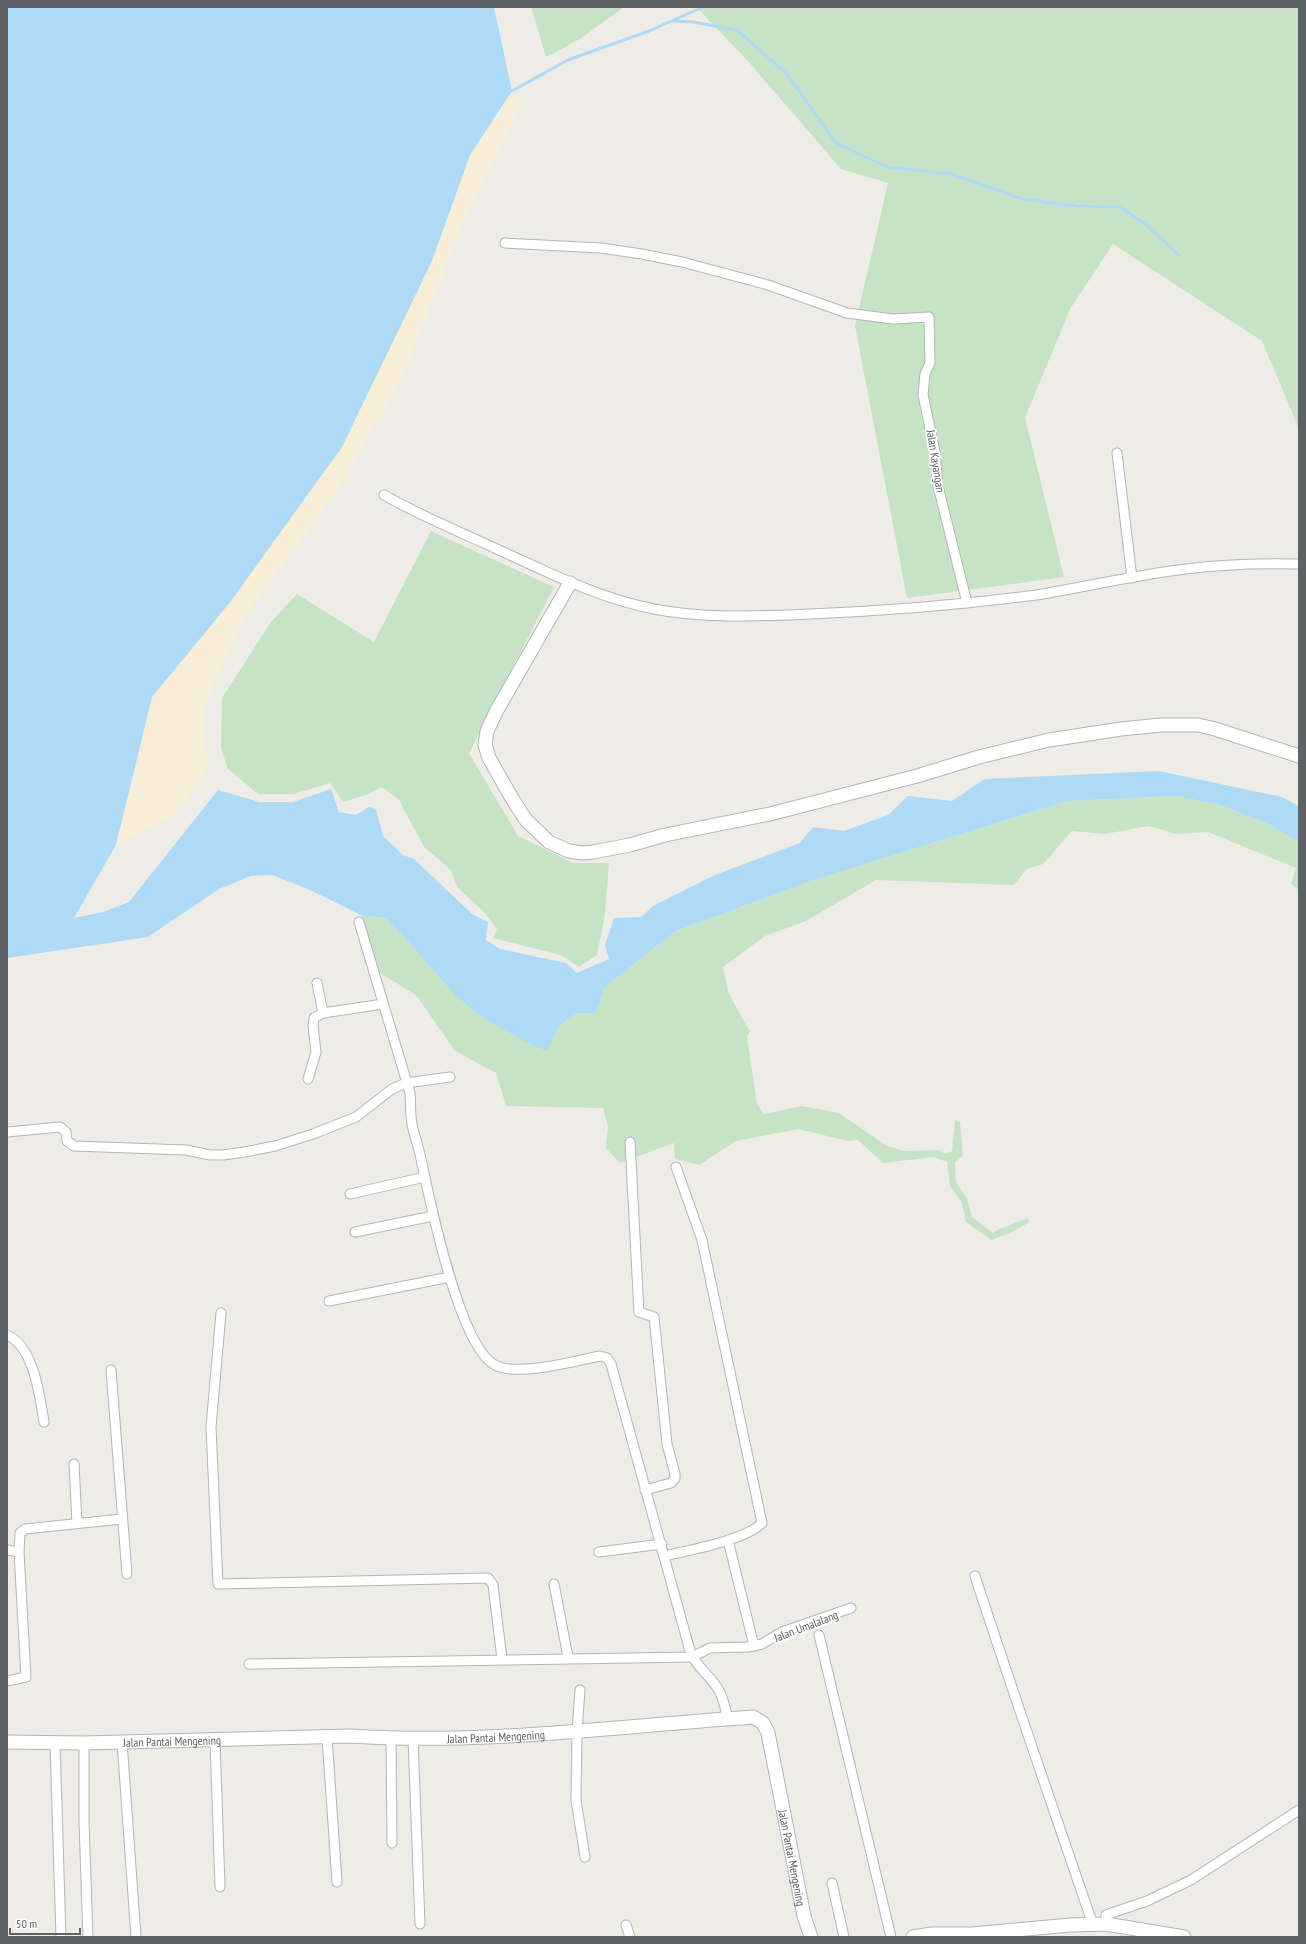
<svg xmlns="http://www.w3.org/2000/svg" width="1306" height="1944" font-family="'PT Sans Narrow',sans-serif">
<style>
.green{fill:#c7e3c5}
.sand{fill:#f7eed8}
.water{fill:#aedaf6}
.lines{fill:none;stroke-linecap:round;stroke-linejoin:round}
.stream{stroke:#aedaf6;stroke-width:3}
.street-casing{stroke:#b3b6b9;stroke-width:11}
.secondary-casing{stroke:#b2b5b9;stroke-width:15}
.street{stroke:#fff;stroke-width:9}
.secondary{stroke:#fff;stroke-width:13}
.labels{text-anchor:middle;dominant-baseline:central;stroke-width:3.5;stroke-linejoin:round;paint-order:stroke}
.street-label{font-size:12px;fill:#5e6165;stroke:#fff}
</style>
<rect width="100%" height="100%" fill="#eeece6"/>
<!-- green -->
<g class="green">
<polygon points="531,7 624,7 580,39 546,57"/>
<polygon points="696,7 1299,7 1299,429 1262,341 1113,244 1070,309 1025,418 1064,577 907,598 855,326 888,183 841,169 747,60"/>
<polygon points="431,531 554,587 469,753 518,836 573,863 609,863 605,915 597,955 579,967 561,955 493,938 497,929 485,913 457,887 451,870 424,847 399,800 382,787 366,795 343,802 330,783 294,794 258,794 228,769 221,748 222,698 271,622 297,594 374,642"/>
<polygon points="1176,796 1220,805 1268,824 1299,842 1299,890 1291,884 1296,868 1208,832 1176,834 1149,826 1105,834 1072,831 1043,864 1027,869 1014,885 876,880 806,921 765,936 723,967 728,992 750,1032 747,1037 757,1104 764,1114 802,1106 839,1113 887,1146 905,1151 938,1150 946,1154 952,1151 955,1121 960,1122 963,1156 955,1162 956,1182 967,1198 972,1217 993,1233 997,1230 1028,1218 1030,1222 1012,1232 991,1240 966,1222 962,1203 950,1186 947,1162 934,1157 883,1163 858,1140 848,1141 798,1129 736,1141 699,1165 675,1159 674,1143 620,1163 606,1148 608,1127 603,1108 506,1106 496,1073 455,1051 416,995 365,964 354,921 363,916 385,918 409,942 558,1027 576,1013 596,1013 605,987 676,931 811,881 1067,801"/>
</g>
<!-- sand -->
<polygon class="sand" points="512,91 521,104 465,218 401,379 339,488 244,616 202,710 208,768 174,816 116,845 152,697 231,601 432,261 470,155"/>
<!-- water -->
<polygon class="water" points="7,7 494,7 512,91 470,155 432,261 342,447 231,601 152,697 116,845 74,918 103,912 129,902 218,790 259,802 293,802 331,789 339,812 356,815 369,807 376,809 383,836 403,855 414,859 472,914 488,922 486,940 500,949 566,963 577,973 609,959 605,945 614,918 641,917 653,906 715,875 800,843 813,827 844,831 888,815 908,796 952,801 985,779 1159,771 1282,797 1299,806 1299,842 1268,824 1220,805 1176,796 1067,801 811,881 676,931 605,987 596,1013 576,1013 558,1027 547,1051 530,1044 483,1018 455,995 409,942 385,918 363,916 308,889 272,875 251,876 219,889 148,937 7,958"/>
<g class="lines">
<!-- stream -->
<g class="stream">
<polyline points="672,21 693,22 737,30 786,73 836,143 887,167 952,174 1022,199 1077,206 1120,207 1145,224 1179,255"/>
<polyline points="512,91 568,60 649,31 703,7"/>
</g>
<defs>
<g id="street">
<polyline points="505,243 601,248 642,254 682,262 768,285 847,313 893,319 929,317 930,363 925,374 923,395 935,452 938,486 967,603"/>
<polyline points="1117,453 1132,578"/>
<path d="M384 495C421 516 460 532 499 550 550 573 598 598 654 609 704 619 758 616 810 614 885 611 961 605 1036 595 1086 587 1135 575 1186 569 1223 564 1261 563 1299 564"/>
<path d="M359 922 410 1093C411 1104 410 1114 412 1124 414 1136 419 1147 421 1159 430 1201 459 1346 495 1365 518 1377 574 1361 600 1356L607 1358 611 1364 690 1651C695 1666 710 1675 718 1689 724 1698 725 1709 728 1719"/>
<polyline points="317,983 323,1013"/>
<polyline points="308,1079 316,1052 313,1026 314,1018 323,1013 383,1004"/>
<polyline points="7,1132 60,1127 66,1132 67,1141 74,1146 186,1150 210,1155 223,1155 245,1152 275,1146 313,1134 356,1117 392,1089 406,1083 450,1077"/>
<polyline points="630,1142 639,1312 654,1317 667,1444 675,1474 675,1478 671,1483 645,1490"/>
<polyline points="350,1194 425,1177"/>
<polyline points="355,1232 433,1216"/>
<polyline points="329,1301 450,1277"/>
<polyline points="221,1313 211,1427 218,1584 488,1578 493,1585 502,1659"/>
<path d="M7 1335C34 1346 40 1397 44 1422"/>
<polyline points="111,1370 127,1574"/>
<polyline points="74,1464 77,1523"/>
<polyline points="728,1540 754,1646"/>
<polyline points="7,1550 19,1552"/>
<polyline points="599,1552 662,1544"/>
<path d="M665 1556C689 1550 746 1540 762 1523L702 1240 676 1167"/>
<path d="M975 1576C1013 1693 1053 1808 1093 1925"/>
<polyline points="554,1584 568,1657"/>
<polyline points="819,1635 891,1937"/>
<polyline points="249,1664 692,1657 710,1648 748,1647 762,1644 782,1632 851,1608"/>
<polyline points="7,1681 26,1677 19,1552 20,1533 25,1529 122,1519"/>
<polyline points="580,1690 577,1732 576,1800 585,1857"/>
<polyline points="327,1737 337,1882"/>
<polyline points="413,1738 420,1924"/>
<polyline points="391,1739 392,1843"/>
<polyline points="215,1740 220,1887"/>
<polyline points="122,1742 136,1937"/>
<polyline points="55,1743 61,1937"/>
<polyline points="84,1743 84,1822 88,1937"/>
<polyline points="832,1883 844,1937"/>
<polyline points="1106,1924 1106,1915 1147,1901 1191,1880 1299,1810"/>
<polyline points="626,1925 630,1937"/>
</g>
<g id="secondary">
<polyline points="570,583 497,710 487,731 485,745 489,758 513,800 526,820 549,842 569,851 582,853 593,852 630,845 665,835 770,814 917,776 979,757 1049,740 1121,729 1161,725 1198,725 1215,729 1299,756"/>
<path id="s1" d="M7 1742 84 1743 351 1736C485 1745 619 1726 753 1717L763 1723 768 1733 804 1916 811 1937"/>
<polyline points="913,1937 932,1934 972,1934 1070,1925 1106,1924 1184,1937"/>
</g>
</defs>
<!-- street casing -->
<use href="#street" class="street-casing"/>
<!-- secondary casing -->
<use href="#secondary" class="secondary-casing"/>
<!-- street -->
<use href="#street" class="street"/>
<!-- secondary -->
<use href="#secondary" class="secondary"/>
</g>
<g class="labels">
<!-- street labels -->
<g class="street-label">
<text transform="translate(936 461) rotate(81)">Jalan Kayangan</text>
<text transform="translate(806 1626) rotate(-21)">Jalan Umalalang</text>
<text stroke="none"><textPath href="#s1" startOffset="489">Jalan Pantai Mengening</textPath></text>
<text stroke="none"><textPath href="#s1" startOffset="165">Jalan Pantai Mengening</textPath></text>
<text stroke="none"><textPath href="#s1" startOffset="897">Jalan Pantai Mengening</textPath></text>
</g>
</g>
<!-- border -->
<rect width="1306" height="1944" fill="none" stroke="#5e6165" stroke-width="16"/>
<!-- scale -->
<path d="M10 1928v6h70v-6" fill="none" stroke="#5e6165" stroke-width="2"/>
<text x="16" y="1928" font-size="12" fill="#5e6165" stroke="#ffffff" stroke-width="3" paint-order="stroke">50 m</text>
</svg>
